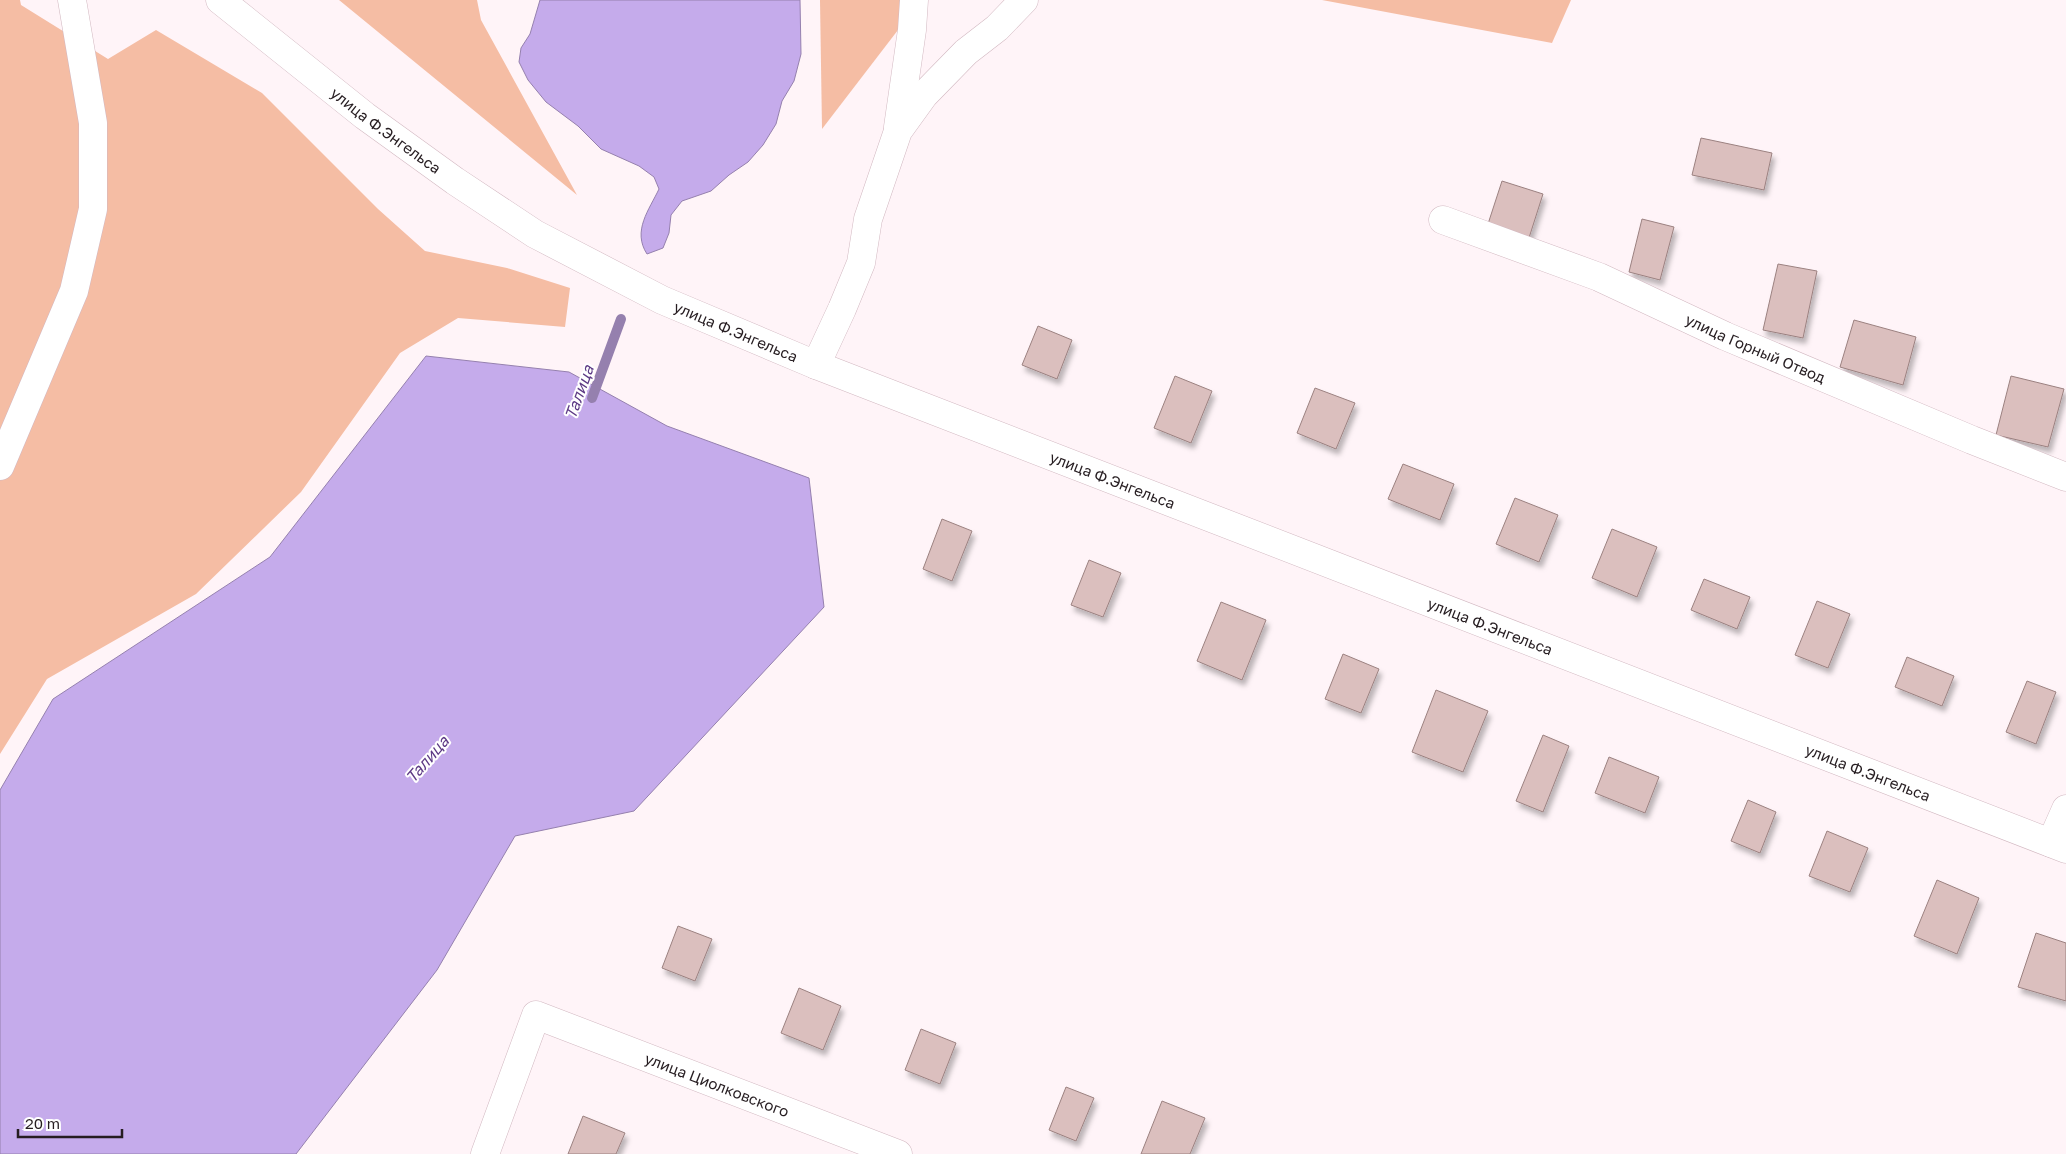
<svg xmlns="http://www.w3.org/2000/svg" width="2066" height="1154" font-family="'Golos Text',sans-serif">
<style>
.green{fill:#f5bda4}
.water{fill:#c5abeb;stroke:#9580ae}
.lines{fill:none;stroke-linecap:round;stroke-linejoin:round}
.stream{stroke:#9580ae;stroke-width:10}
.building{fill:#dbbfbe;stroke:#9b8180;filter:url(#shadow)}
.minor-casing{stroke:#d2b8c1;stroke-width:29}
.minor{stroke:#fff;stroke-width:28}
.labels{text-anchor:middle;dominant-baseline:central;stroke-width:4;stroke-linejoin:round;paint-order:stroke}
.street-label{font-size:15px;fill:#261d21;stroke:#fff}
.water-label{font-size:16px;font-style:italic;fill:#5d3a85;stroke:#fff}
</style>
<defs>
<filter id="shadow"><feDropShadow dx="3" dy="5.5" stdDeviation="2.5" flood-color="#0004"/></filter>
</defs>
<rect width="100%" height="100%" fill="#fff4f8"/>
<!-- green -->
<g class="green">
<polygon points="0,0 20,0 21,5 108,59 156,30 262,93 378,209 425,251 507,268 570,288 565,327 458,318 400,353 301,492 196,594 47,679 0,754"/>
<polygon points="339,0 477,0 481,20 577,195"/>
<polygon points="820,0 921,0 822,129"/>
<polygon points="1322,0 1571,0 1552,43"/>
</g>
<!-- water -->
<g class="water">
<path d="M540 0H800L801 54 794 81 782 101 776 124 763 145 748 162 729 175 711 191 682 201 671 215 669 233 663 248 647 254C632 231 649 210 659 189L654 177 639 166 601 149 578 126 546 102 528 80 519 62 521 48 530 34Z"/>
<polygon points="426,356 569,372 667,426 809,478 824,607 634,811 515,836 437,970 296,1154 0,1154 0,790 53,699 270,557"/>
</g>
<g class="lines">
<!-- stream -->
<polyline class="stream" points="592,398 621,319"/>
</g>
<!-- building -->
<g class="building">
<polygon points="1701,138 1772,153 1764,190 1692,175"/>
<polygon points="1502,181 1543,194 1528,241 1487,227"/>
<polygon points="1642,219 1674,227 1660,280 1629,272"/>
<polygon points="1778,264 1817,271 1803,338 1763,330"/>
<polygon points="1854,320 1916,337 1903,385 1840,367"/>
<polygon points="1038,326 1072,340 1057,379 1022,365"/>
<polygon points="1175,376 1212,391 1191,443 1154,428"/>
<polygon points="2011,376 2064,389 2048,447 1996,435"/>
<polygon points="1315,388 1355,403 1336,449 1297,433"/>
<polygon points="1403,464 1454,484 1440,520 1388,499"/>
<polygon points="1515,498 1558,515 1539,562 1496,544"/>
<polygon points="942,519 972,531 952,581 923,569"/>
<polygon points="1612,529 1657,547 1637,597 1592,578"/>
<polygon points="1089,560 1121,573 1103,617 1071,605"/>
<polygon points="1704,579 1750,597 1737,629 1691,610"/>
<polygon points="1817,601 1850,614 1828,668 1795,655"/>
<polygon points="1221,602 1266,620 1242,680 1197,661"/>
<polygon points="1343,654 1379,669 1361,713 1325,699"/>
<polygon points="1907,657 1954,676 1942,706 1895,687"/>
<polygon points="2027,681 2056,692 2036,744 2006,732"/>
<polygon points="1436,690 1488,711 1463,772 1412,752"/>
<polygon points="1543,735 1569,746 1543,812 1516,801"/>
<polygon points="1609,757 1659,777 1645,813 1595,793"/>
<polygon points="1748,800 1776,812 1760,853 1731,841"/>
<polygon points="1827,831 1868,848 1850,892 1809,876"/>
<polygon points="1937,880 1979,898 1957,954 1914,936"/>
<polygon points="678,926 712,939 695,981 662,968"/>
<polygon points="2036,933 2066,943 2066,1001 2018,987"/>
<polygon points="799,988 841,1006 823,1050 781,1033"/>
<polygon points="921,1029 956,1043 940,1084 905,1070"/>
<polygon points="1066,1087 1094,1098 1076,1141 1049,1130"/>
<polygon points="1162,1101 1205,1118 1190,1154 1141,1154"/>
<polygon points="583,1116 625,1133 616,1154 568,1154"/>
</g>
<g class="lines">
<defs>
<g id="minor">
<path id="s1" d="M220 0 365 116 455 181 535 234 662 300 816 365 2066 849"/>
<polyline points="898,127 912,30 914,0"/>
<path id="s2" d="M1443 220 1599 277 1725 336 1972 440 2066 477"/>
<polyline points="816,365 842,309 861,263 868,219 898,131 924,95 966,52 997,28 1024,0"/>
<polyline points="0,466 74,291 93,209 93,123 72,0"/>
<polyline points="2051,843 2066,809"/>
<path id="s3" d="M485 1154 536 1015 898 1154"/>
</g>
</defs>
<!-- minor casing -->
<use href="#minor" class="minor-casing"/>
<!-- minor -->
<use href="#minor" class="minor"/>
</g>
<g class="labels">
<!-- street labels -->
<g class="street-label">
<text stroke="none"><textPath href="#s1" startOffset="211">улица Ф.Энгельса</textPath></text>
<text stroke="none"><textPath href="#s1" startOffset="616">улица Ф.Энгельса</textPath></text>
<text stroke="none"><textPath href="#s2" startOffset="338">улица Горный Отвод</textPath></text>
<text stroke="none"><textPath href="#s1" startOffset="1021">улица Ф.Энгельса</textPath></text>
<text stroke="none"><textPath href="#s1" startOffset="1426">улица Ф.Энгельса</textPath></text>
<text stroke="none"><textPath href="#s1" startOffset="1831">улица Ф.Энгельса</textPath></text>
<text stroke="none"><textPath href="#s3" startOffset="342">улица Циолковского</textPath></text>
</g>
<!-- water labels -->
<g class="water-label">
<text transform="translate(579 392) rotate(-70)">Талица</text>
<text transform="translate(427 759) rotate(-49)">Талица</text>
</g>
</g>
<!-- scale -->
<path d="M18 1129v8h104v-8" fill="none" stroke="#261d21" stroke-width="2.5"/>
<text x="25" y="1129" font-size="15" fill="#261d21" stroke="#ffffff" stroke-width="4" paint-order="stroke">20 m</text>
</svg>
